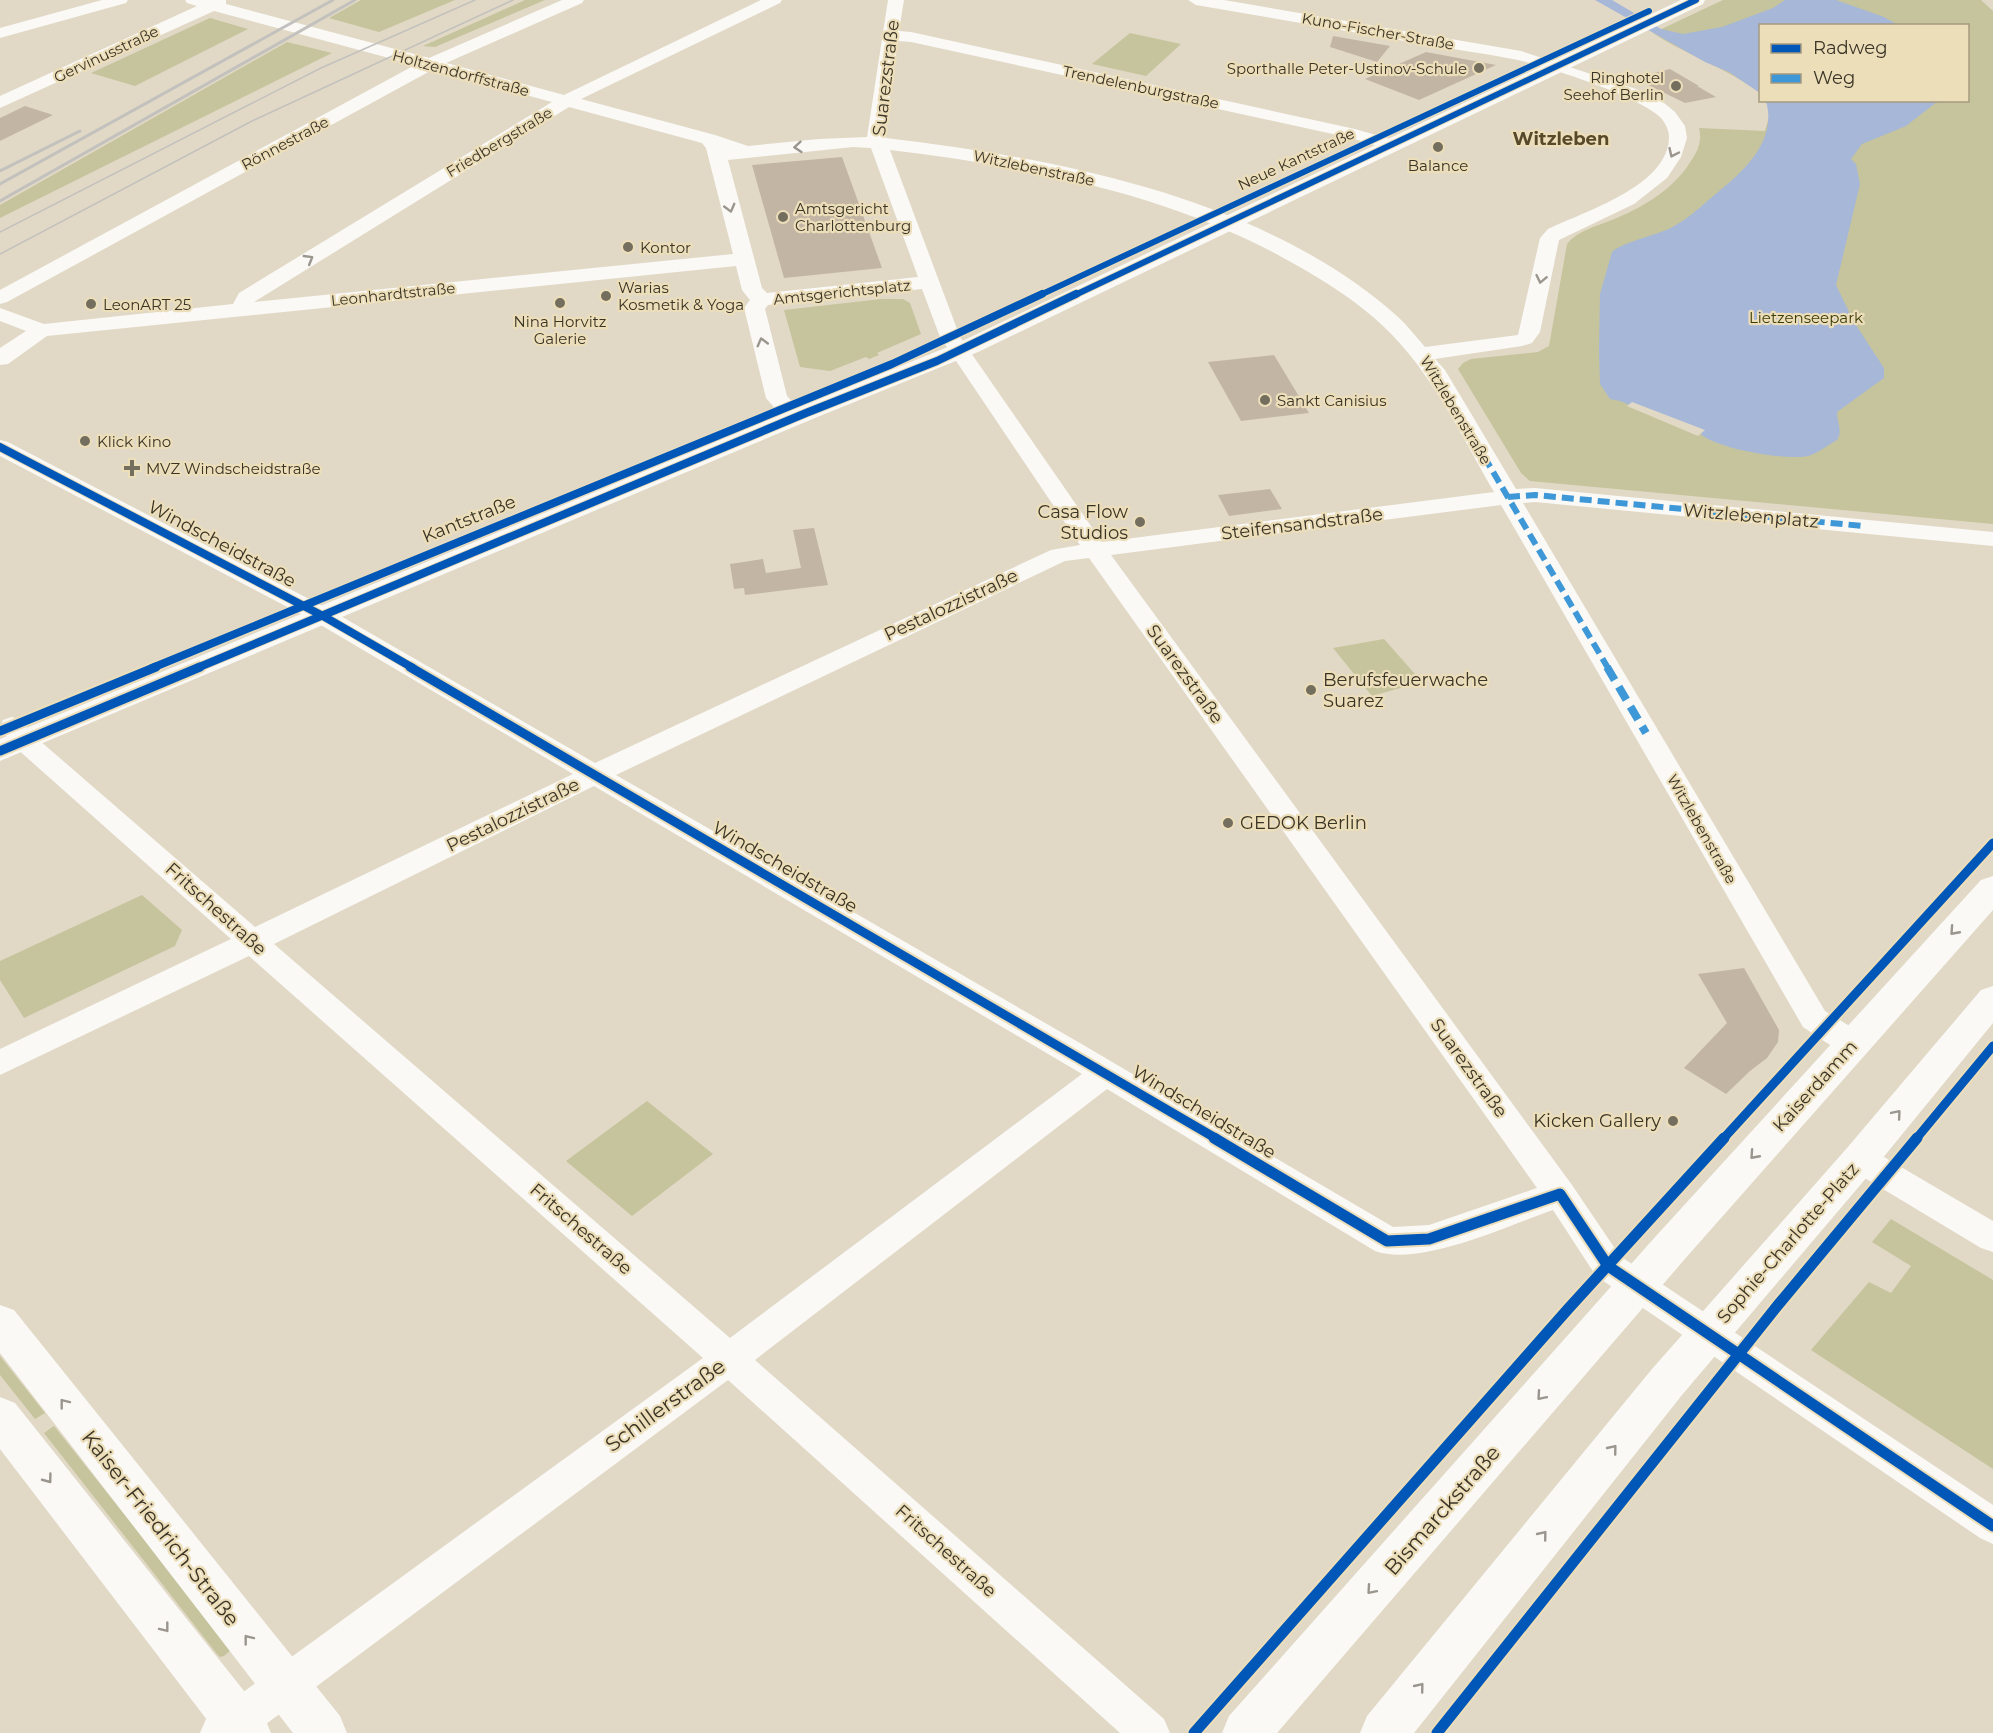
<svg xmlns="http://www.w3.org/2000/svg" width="1993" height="1733" font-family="Montserrat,sans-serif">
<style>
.green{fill:#c6c49d}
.water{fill:#a6b7d8}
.pier{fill:#e1d9c6}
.building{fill:#c3b5a4}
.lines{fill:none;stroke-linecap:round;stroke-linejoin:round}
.minor{fill:#faf9f6;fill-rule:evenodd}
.major{fill:#faf9f6;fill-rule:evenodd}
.tram{stroke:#c3c1bd;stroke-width:1.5}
.rail{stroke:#c3c1bd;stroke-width:3}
.quiet-far1{stroke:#3e97d6;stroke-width:6;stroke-dasharray:12 6;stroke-linecap:butt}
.quiet{stroke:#3e97d6;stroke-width:8;stroke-dasharray:15 8;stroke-linecap:butt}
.cycleway-far3-casing{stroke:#eddeba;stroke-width:8}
.cycleway-far2-casing{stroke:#eddeba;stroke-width:10}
.cycleway-far1-casing{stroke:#eddeba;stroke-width:13}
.cycleway-casing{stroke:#eddeba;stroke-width:15}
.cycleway-far3{stroke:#0057b8;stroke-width:6}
.cycleway-far2{stroke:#0057b8;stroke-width:8}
.cycleway-far1{stroke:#0057b8;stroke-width:9}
.cycleway{stroke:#0057b8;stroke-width:11}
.oneway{stroke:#9a968e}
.poi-dot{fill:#746e5e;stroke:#eddeba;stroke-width:2}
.labels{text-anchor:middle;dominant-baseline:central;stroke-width:4.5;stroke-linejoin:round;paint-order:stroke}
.far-street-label{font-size:15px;fill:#3a3426;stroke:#eddeba}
.far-poi-label{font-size:15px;fill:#3a3426;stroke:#eddeba;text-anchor:start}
.far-park-label{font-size:15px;fill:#3a3c08;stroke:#eddeba}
.street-label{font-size:18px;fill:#3a3426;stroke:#eddeba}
.far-quarter-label{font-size:18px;font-weight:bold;fill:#574a2b;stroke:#eddeba}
.poi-label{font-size:18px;fill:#3a3426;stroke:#eddeba;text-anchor:end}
.near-street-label{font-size:21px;fill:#3a3426;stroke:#eddeba}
</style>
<rect width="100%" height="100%" fill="#e1d9c6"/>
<!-- green -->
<g class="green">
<polygon points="361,0 455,0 379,32 329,18"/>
<polygon points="525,0 545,0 435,47 423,46"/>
<path d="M1723 0H1981L1993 11V524L1530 481 1521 473 1458 369 1463 363 1471 359 1538 352 1549 346 1567 244C1577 231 1597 226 1612 220 1641 208 1668 193 1687 167 1696 154 1703 144 1699 128L1765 131 1770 113 1766 101 1968 100V26H1760V93C1727 68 1688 56 1653 33Z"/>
<polygon points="210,18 248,29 135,86 91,73"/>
<polygon points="1130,33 1181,44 1146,76 1092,64"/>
<polygon points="287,42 332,53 0,218 0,205"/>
<polygon points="881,299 903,299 910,303 921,334 877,353 879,355 869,359 866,357 830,371 800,367 784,310"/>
<polygon points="1384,639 1422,682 1372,696 1333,648"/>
<polygon points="142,895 182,930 175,946 24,1018 0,980 0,961"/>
<polygon points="647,1101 713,1154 632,1216 566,1161"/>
<polygon points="1891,1219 1993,1280 1993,1469 1811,1350 1869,1282 1891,1293 1911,1266 1872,1242"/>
<polygon points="0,1356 45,1413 35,1419 0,1375"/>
<polygon points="54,1426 229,1646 231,1650 224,1656 220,1657 217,1654 44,1433"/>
</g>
<!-- water -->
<g class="water">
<polygon points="1595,0 1612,0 1661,29 1683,34 1722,27 1773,8 1785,0 1836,0 1884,17 1898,25 1760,26 1760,93 1729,72 1705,62"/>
<path d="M1766 101H1938L1906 126 1862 144 1851 159 1856 164 1860 184 1836 285 1854 322 1884 368V378L1837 412C1837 423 1843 431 1837 440 1828 445 1818 453 1808 456 1787 461 1712 448 1700 433L1620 401 1610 399 1600 384 1599 350 1600 294 1612 252C1621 243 1656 235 1671 228 1686 220 1698 209 1711 198 1741 174 1778 143 1766 101Z"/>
</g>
<!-- pier -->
<polygon class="pier" points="1632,402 1705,430 1698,436 1627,406"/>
<!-- building -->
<g class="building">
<polygon points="1333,36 1390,46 1377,62 1330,47"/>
<polygon points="1426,52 1496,65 1419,100 1365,79"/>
<polygon points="1670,69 1699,86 1697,86 1716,97 1685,103 1634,78"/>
<polygon points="25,106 53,115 0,141 0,118"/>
<polygon points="842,157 882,268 784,278 752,165"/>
<polygon points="1274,355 1309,413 1241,421 1208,362"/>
<polygon points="1270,489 1282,509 1229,516 1218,495"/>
<polygon points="814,528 828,585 745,595 744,588 734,589 730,564 763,559 766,573 801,568 793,530"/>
<polygon points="1744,968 1779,1030 1778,1042 1767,1058 1750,1071 1726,1094 1684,1068 1727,1023 1698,974"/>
</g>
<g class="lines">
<!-- minor -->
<g class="minor">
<polygon points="102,0 128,0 126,3 0,38 0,28"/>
<path d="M185 0H226V4L429 58 562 0H584L582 3 446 63 564 95 761 0H782L780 3 581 99 715 135 748 146 819 139 867 137 888 0H904L899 31 911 32 1355 129 1397 141 1400 145 1397 149 1391 150 1351 138 911 42 898 41 884 134 886 138C1056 158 1266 198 1398 317 1408 326 1416 337 1425 347L1518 335 1540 238 1548 229C1583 212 1669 186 1669 137 1669 130 1665 122 1660 117 1636 95 1551 68 1518 60 1482 53 1446 48 1410 42 1339 30 1267 17 1196 5L1188 0H1224L1521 51 1636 89 1664 103 1675 112 1685 126 1687 138 1681 157 1667 178 1634 204 1559 240 1540 332 1532 343 1522 346 1435 359 1445 370 1516 489 1535 488 1993 532V546L1535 502 1523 503 1825 1011 1864 1035 1869 1043 1864 1051C1842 1058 1822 1039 1803 1027L1501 505 1111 555 1572 1185 1620 1256 1993 1505V1544L1980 1538 1596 1276 1553 1210C1506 1226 1421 1267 1375 1251L1107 1089 755 1360 1164 1719 1170 1733H1120L728 1380 254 1733H200L206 1719 703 1358 249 956 0 1075V1049L231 939 15 747 0 728 3 720 12 717 21 720 33 735 54 753 255 927 573 774 314 621 0 456V440L8 442 332 611 595 763 1051 550 1080 545 940 337 922 289 768 305 765 309 787 396 797 407 794 412 786 414 778 412 766 398 744 308 750 300 742 290 736 266 47 336 8 364 0 365V348L26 331 0 321V308L44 324 233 304 239 293 552 102 432 70 7 302 0 304V290L415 65 214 11 0 108V96L197 6 187 3ZM569 107 702 143 706 148 733 254 254 302ZM853 147 871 148 918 277 767 293 762 288 728 160ZM890 150C1031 167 1173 194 1298 266 1328 283 1358 302 1383 326 1432 372 1461 435 1494 492L1102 542 960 337ZM1089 558 1537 1188 1429 1225 1393 1227 1085 1046 616 775 1065 561ZM594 786 1082 1074 730 1338 274 944Z"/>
<polygon points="1860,1146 1872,1150 1993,1221 1993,1252 1981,1248 1848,1168 1844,1159 1848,1150"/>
</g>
<!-- major -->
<g class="major">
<polygon points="1681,0 1705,0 1703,4 978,352 815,418 0,761 0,739 797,408 960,342"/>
<polygon points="1993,876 1993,910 1684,1260 1277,1733 1222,1733 1229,1716 1656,1236 1981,880"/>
<polygon points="1993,986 1993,1023 1873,1170 1682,1395 1414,1733 1360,1733 1367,1716 1652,1369 1847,1148 1981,990"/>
<polygon points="0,1305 14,1310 340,1716 347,1733 293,1733 0,1353"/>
<polygon points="0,1397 15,1403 264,1716 271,1733 217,1733 0,1449"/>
</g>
<!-- tram -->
<g class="tram">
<polyline points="0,232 321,68 475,0"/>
<polyline points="0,254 252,121 513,0"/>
</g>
<!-- rail -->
<g class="rail">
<polyline points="0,171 80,131"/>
<polyline points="0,184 333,0"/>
<polyline points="0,201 355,0"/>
</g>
<!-- quiet-far1 -->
<g class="quiet-far1">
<polyline points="1475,441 1608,668"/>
<polyline points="1508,497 1535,495 1863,526"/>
</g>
<!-- quiet -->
<polyline class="quiet" points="1607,667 1646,733"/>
<defs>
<g id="cycleway-far3">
<polyline points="1038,296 1649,11"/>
<polyline points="1073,296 1696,0"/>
</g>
<g id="cycleway-far2">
<polyline points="0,447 323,616 413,668"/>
<polyline points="152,668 892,364 1042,294"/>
<polyline points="197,668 806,413 937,361 1076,294"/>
</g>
<g id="cycleway-far1">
<polyline points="410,667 1217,1139"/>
<polyline points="0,731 156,667"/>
<polyline points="0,751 200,667"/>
<polyline points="1723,1139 1993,843"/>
<polyline points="1916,1139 1993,1046"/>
</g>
<g id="cycleway">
<polyline points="1214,1138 1387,1241 1429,1239 1560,1194 1608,1266 1993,1526"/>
<polyline points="1194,1733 1568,1309 1724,1138"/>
<polyline points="1437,1733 1778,1305 1917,1138"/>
</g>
</defs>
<!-- cycleway-far3 casing -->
<use href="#cycleway-far3" class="cycleway-far3-casing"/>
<!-- cycleway-far2 casing -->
<use href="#cycleway-far2" class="cycleway-far2-casing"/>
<!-- cycleway-far1 casing -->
<use href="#cycleway-far1" class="cycleway-far1-casing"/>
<!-- cycleway casing -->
<use href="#cycleway" class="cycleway-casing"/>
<!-- cycleway-far3 -->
<use href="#cycleway-far3" class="cycleway-far3"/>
<!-- cycleway-far2 -->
<use href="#cycleway-far2" class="cycleway-far2"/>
<!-- cycleway-far1 -->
<use href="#cycleway-far1" class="cycleway-far1"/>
<!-- cycleway -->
<use href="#cycleway" class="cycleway"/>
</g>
<!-- one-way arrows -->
<defs><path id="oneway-chevron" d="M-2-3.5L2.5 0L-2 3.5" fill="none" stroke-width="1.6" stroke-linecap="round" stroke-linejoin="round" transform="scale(1.5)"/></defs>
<g class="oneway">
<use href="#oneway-chevron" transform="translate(798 147) rotate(175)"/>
<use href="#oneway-chevron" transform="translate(1673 153) rotate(115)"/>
<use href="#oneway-chevron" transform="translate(730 208) rotate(75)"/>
<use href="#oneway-chevron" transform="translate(309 259) rotate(-31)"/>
<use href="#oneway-chevron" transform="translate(1541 279) rotate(102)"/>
<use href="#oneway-chevron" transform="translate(762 342) rotate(-105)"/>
<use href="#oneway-chevron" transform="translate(1954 931) rotate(132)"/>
<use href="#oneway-chevron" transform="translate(1897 1114) rotate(-50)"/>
<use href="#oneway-chevron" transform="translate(1754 1155) rotate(132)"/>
<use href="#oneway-chevron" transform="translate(1541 1396) rotate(131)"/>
<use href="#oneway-chevron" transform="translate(64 1403) rotate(-128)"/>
<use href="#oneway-chevron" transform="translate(1613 1449) rotate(-51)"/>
<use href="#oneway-chevron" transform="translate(48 1479) rotate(53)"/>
<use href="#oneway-chevron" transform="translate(1543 1535) rotate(-51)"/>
<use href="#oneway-chevron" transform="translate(1371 1590) rotate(131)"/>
<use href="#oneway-chevron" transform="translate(165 1628) rotate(52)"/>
<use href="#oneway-chevron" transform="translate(248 1639) rotate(-128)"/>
<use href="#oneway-chevron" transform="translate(1420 1687) rotate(-51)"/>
</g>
<!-- markers -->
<g class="poi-dot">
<circle cx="1479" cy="68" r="6"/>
<circle cx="1676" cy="86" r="6"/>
<circle cx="1438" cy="147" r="6"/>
<circle cx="783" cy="217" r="6"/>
<circle cx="628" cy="247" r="6"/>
<circle cx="606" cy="296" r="6"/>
<circle cx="560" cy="303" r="6"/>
<circle cx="91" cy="304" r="6"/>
<circle cx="1265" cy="400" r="6"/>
<circle cx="85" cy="441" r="6"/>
<path d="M129 459h6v6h6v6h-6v6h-6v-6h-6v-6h6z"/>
<circle cx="1140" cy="522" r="6"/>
<circle cx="1311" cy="690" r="6"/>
<circle cx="1228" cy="823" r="6"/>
<circle cx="1673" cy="1121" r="6"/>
</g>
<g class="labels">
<!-- far-street labels -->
<g class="far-street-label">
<text transform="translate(1378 31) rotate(10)">Kuno-Fischer-Straße</text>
<text transform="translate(106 54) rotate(-25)">Gervinusstraße</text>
<text transform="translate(461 73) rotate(15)">Holtzendorffstraße</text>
<text transform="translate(1141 87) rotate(12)">Trendelenburgstraße</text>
<text transform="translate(499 142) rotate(-31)">Friedbergstraße</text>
<text transform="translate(285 143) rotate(-28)">Rönnestraße</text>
<text transform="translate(1296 159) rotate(-25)">Neue Kantstraße</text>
<text transform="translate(1034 168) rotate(12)">Witzlebenstraße</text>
<text transform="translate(842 292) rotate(-6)">Amtsgerichtsplatz</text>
<text transform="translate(393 294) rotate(-6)">Leonhardtstraße</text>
<text transform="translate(1456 410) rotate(59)">Witzlebenstraße</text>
<text transform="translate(1702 829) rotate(60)">Witzlebenstraße</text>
</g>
<!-- far-poi labels -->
<g class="far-poi-label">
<text x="1467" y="68" text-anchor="end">Sporthalle Peter-Ustinov-Schule</text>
<text x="1664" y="77" text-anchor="end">Ringhotel<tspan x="1664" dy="17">Seehof Berlin</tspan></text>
<text x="1438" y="165" text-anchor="middle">Balance</text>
<text x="795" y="208">Amtsgericht<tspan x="795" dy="17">Charlottenburg</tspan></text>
<text x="640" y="247">Kontor</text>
<text x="618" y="287">Warias<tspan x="618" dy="17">Kosmetik &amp; Yoga</tspan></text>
<text x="103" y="304">LeonART 25</text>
<text x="560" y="321" text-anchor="middle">Nina Horvitz<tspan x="560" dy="17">Galerie</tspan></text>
<text x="1277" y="400">Sankt Canisius</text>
<text x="97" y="441">Klick Kino</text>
<text x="146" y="468">MVZ Windscheidstraße</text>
</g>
<!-- far-park labels -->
<g class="far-park-label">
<text x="1806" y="317">Lietzenseepark</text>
</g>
<!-- street labels -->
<g class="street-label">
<text transform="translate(886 78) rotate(-83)">Suarezstraße</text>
<text transform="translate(1751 516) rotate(5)">Witzlebenplatz</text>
<text transform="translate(469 519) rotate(-22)">Kantstraße</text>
<text transform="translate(1302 524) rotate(-7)">Steifensandstraße</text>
<text transform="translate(222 544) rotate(28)">Windscheidstraße</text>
<text transform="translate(951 605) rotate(-25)">Pestalozzistraße</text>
<text transform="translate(1185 674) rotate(54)">Suarezstraße</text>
<text transform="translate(513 815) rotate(-26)">Pestalozzistraße</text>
<text transform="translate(785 867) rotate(30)">Windscheidstraße</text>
<text transform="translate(216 909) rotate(42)">Fritschestraße</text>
<text transform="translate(1469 1068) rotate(54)">Suarezstraße</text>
<text transform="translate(1815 1086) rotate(-48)">Kaiserdamm</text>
<text transform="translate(1204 1112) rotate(31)">Windscheidstraße</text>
<text transform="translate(581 1229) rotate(41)">Fritschestraße</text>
<text transform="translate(1788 1243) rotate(-49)">Sophie-Charlotte-Platz</text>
<text transform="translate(946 1551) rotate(42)">Fritschestraße</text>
</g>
<!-- far-quarter labels -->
<g class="far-quarter-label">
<text x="1561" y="139">Witzleben</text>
</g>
<!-- poi labels -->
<g class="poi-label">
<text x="1128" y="512">Casa Flow<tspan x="1128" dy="21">Studios</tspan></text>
<text x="1323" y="680" text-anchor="start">Berufsfeuerwache<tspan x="1323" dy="21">Suarez</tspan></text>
<text x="1240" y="823" text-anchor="start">GEDOK Berlin</text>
<text x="1661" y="1121">Kicken Gallery</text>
</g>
<!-- near-street labels -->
<g class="near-street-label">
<text transform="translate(665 1405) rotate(-36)">Schillerstraße</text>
<text transform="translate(1442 1510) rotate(-49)">Bismarckstraße</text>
<text transform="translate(161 1528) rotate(52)">Kaiser-Friedrich-Straße</text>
</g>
</g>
<!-- legend -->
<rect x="1759" y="24" width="210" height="78" fill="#eddeba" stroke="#a59a7f" stroke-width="1.5"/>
<rect x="1771" y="44" width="30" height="9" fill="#0057b8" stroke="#a59a7f" stroke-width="1.5"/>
<text x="1813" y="54" font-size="18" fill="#3a3426">Radweg</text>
<rect x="1771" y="74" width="30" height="9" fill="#3e97d6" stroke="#a59a7f" stroke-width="1.5"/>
<text x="1813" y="84" font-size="18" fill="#3a3426">Weg</text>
</svg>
